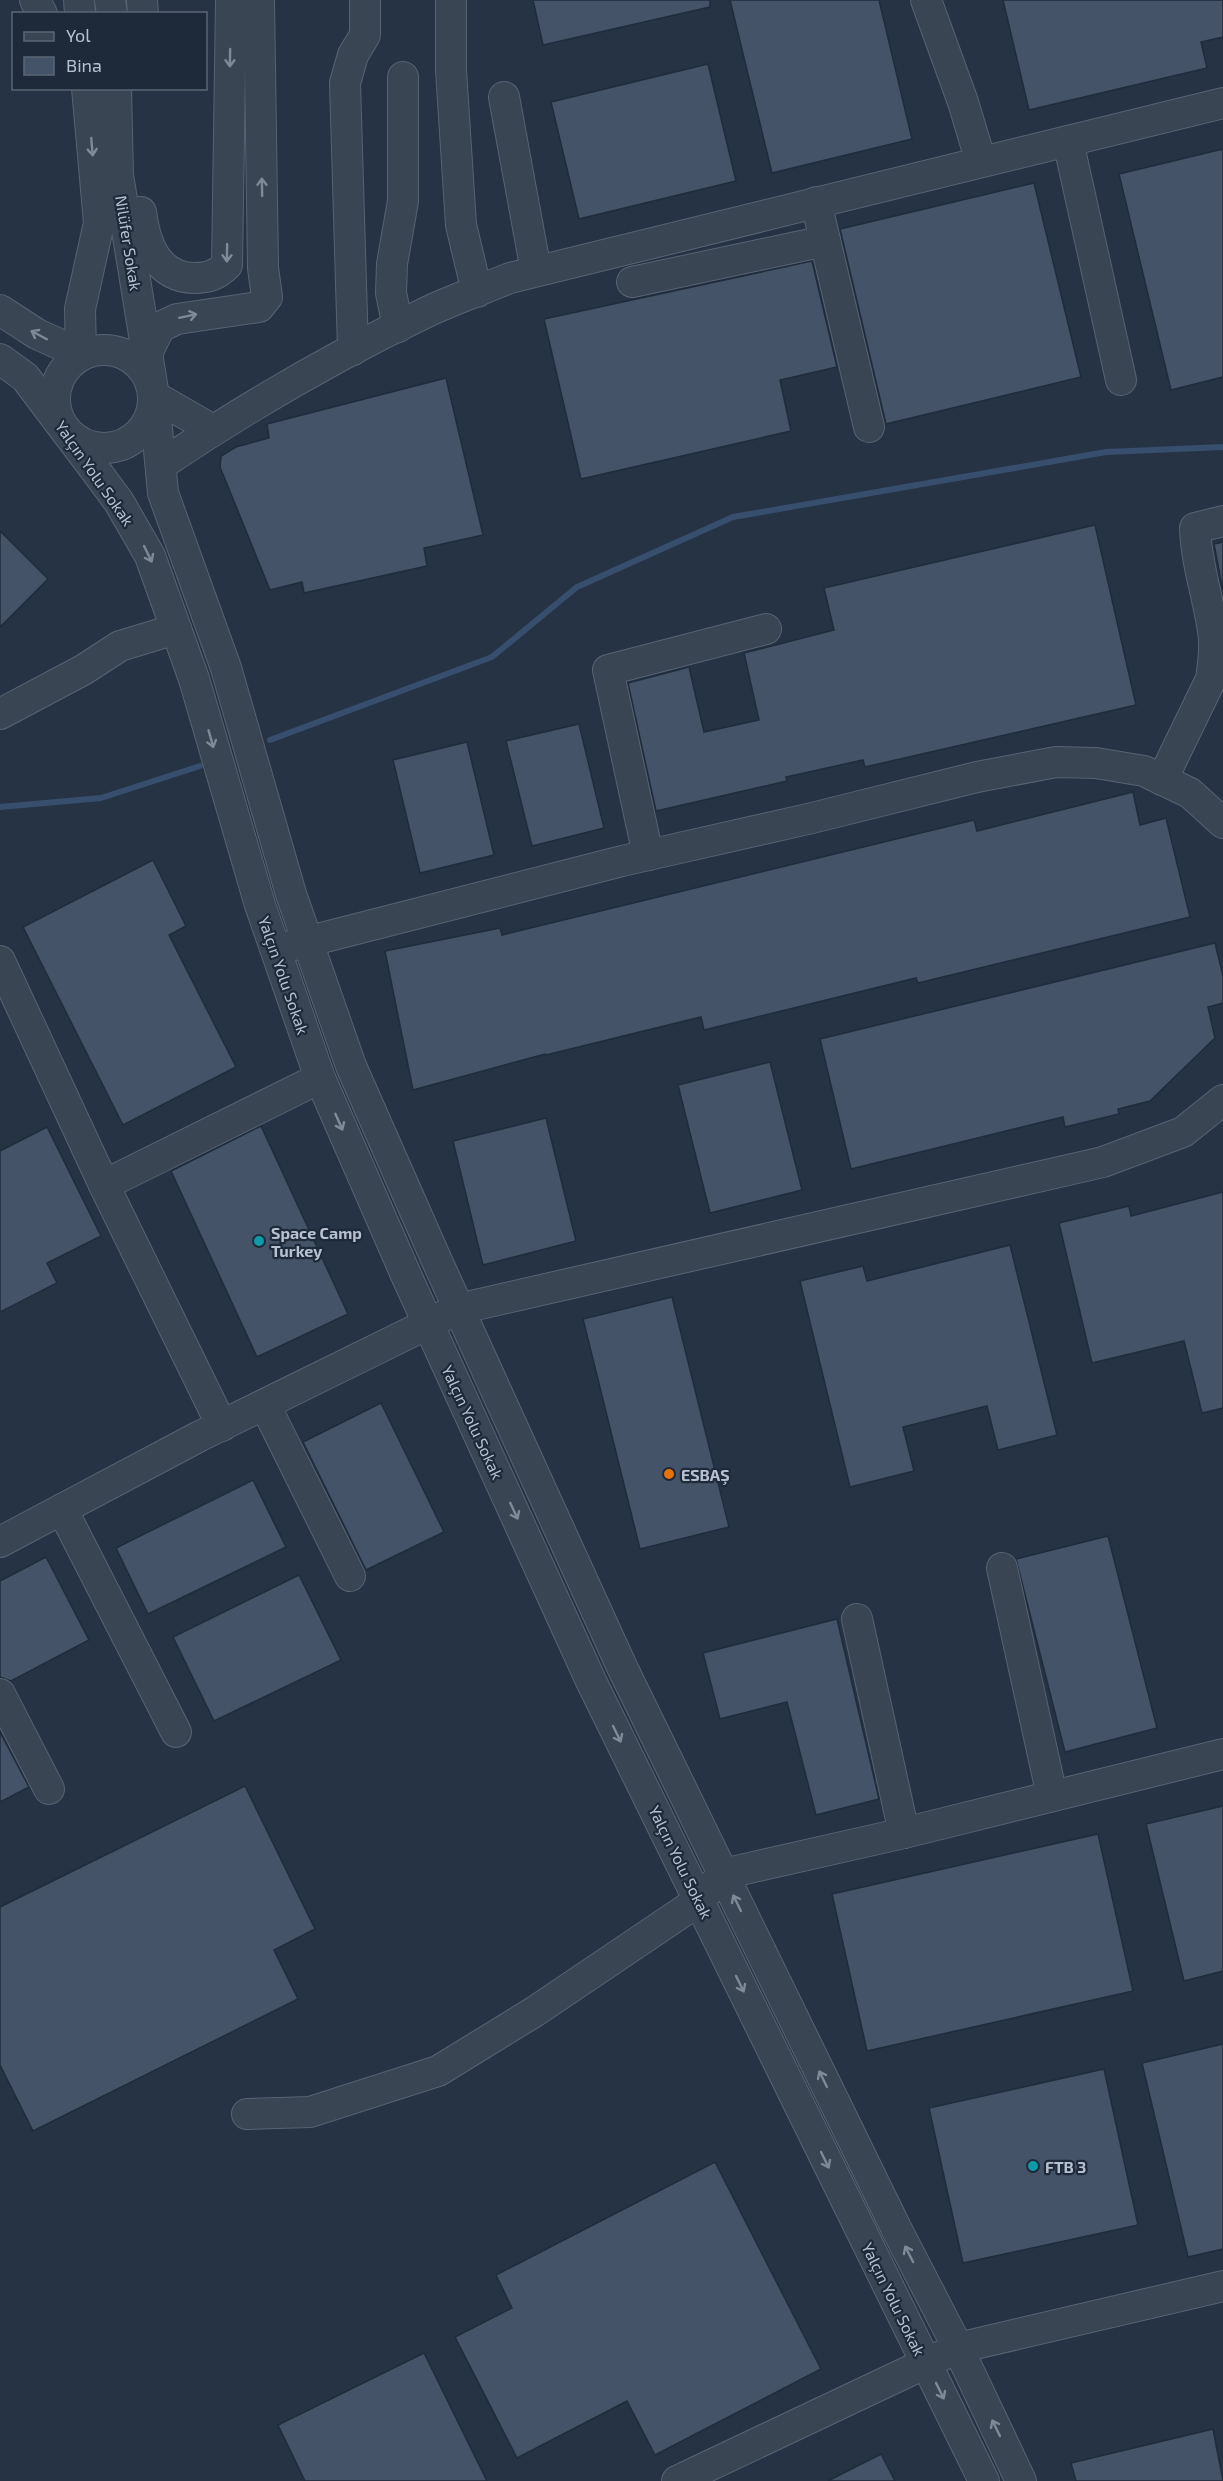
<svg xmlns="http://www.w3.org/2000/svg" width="1223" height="2481" font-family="'Exo 2',sans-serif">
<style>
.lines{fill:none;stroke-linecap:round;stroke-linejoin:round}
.stream{stroke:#374e6d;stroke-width:6}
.building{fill:#445367;stroke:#202c3c;stroke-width:1.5}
.minor-casing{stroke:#586372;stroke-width:32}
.minor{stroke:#3a4554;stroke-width:30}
.oneway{stroke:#7f8997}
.culture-dot{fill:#0f9aa8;stroke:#1e2a3a;stroke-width:2}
.food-dot{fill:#e8710a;stroke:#1e2a3a;stroke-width:2}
.labels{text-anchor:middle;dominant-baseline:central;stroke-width:4.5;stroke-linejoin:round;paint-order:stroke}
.street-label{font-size:16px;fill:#b7c0ce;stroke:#1e2a3a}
.poi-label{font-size:16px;font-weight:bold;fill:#b7c0ce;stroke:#1e2a3a;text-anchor:start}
</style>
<rect width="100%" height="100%" fill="#253345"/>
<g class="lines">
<!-- stream -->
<g class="stream">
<polyline points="270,740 492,657 577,587 733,517 1106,452 1223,447"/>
<polyline points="0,807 101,798 200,766"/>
</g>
</g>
<!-- building -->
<g class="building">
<polygon points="533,0 710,0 710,7 543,45"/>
<polygon points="730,0 879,0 912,139 772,173"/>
<polygon points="1003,0 1223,0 1223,37 1201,42 1207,68 1029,110"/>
<polygon points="708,64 736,181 579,219 551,102"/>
<polygon points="1223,149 1223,377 1171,390 1119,174"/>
<polygon points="1034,183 1081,377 886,424 840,229"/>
<polygon points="812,261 837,367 780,380 791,431 581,479 544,319"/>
<polygon points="446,378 483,535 424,548 427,566 304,593 302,582 270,590 220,467 221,456 236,447 269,438 267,424"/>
<polygon points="1095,525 1136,705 865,767 863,760 786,777 787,781 656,811 628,683 689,667 704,732 759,720 744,653 834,630 824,588"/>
<polygon points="0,531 48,579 0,627"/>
<polygon points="1223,542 1223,592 1214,544"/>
<polygon points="579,724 604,828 532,846 506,741"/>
<polygon points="467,742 494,855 420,873 393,760"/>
<polygon points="1133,792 1140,825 1166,818 1190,917 918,983 916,978 704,1030 701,1017 546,1055 545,1054 413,1090 385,951 500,928 502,935 974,820 977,831"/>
<polygon points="153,860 186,926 169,935 236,1067 123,1125 23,927"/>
<polygon points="1215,943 1223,976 1223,1003 1208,1007 1215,1038 1150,1101 1118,1109 1119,1114 1065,1127 1063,1117 851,1169 820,1039"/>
<polygon points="770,1062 802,1190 710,1213 678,1085"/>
<polygon points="546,1118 576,1241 483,1265 453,1141"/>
<polygon points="261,1126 348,1314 257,1357 171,1171"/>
<polygon points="47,1127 101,1236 47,1263 57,1283 0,1312 0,1151"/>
<polygon points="1223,1192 1223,1408 1202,1413 1184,1341 1092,1363 1059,1223 1129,1206 1131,1216"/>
<polygon points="1010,1245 1057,1435 998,1450 987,1406 903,1427 914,1471 850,1487 800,1281 863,1266 867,1281"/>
<polygon points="672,1297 729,1527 640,1549 583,1319"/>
<polygon points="381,1403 444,1532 366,1570 303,1442"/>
<polygon points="253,1480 286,1547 148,1614 116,1548"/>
<polygon points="1108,1536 1157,1728 1065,1752 1016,1559"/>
<polygon points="46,1557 89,1640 11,1681 0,1677 0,1581"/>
<polygon points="299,1575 341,1660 214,1721 173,1637"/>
<polygon points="837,1619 879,1799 816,1815 787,1702 720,1719 703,1653"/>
<polygon points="0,1732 29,1787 0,1802"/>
<polygon points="245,1786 315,1929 274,1950 298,1999 33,2131 0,2065 0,1907"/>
<polygon points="1223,1806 1223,1971 1184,1981 1146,1824"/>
<polygon points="1098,1834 1133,1991 867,2051 832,1894"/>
<polygon points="1223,2044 1223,2249 1188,2257 1142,2063"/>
<polygon points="1104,2069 1138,2225 963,2263 929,2108"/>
<polygon points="715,2162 821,2369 655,2455 627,2401 517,2458 455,2337 512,2308 496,2275"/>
<polygon points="424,2353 487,2481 305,2481 278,2425"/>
<polygon points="1213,2429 1223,2481 1076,2481 1071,2463"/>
<polygon points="881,2454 895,2481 828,2481"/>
</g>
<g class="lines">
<defs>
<g id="minor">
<polyline points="35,0 42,14"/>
<polyline points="79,0 80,14"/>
<polyline points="110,0 112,14"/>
<polyline points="142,0 143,14"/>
<polyline points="451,0 451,70 461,225 477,292"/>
<polyline points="926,0 963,102 981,162"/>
<polyline points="116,88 118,175 154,396 163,493 226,668 291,894 351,1066 437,1261 622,1667 896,2228 958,2348 1021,2481"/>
<polyline points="504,97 536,271"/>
<polyline points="1068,141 1121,380"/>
<polyline points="816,202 869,427"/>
<path d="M141 212C145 244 157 277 194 278 208 278 217 275 227 265L231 0"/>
<polyline points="632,282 825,241"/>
<polyline points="0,310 37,334 81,354"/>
<polyline points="398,327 391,293 392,264 403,201 403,77"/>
<circle cx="104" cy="399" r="49"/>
<polyline points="353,350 345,83 353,55 365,35 365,0"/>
<polyline points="147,353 160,327 177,319 259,307 267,297 263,268 259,0"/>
<polyline points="81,354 80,309 99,223 87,88"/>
<polyline points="0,359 25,377 93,467 119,502 150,556 194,679 260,905 320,1078 406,1275 591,1681 984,2481"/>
<polyline points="154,396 213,430"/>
<path d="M162 464C247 407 336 355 429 311 455 299 483 289 510 278L1223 103"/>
<polyline points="0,714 83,670 120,646 176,629"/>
<path d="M1162 780 1211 679C1213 664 1216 646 1213 631 1208 596 1196 563 1195 528L1223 521"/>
<polyline points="648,855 608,670 766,629"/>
<polyline points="290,946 622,861 812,818 977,777 1056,762 1096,763 1144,771 1190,793 1223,823"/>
<polyline points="0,961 104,1185 222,1426"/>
<polyline points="104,1185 320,1078"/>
<polyline points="265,1405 350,1576"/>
<polyline points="62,1509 176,1732"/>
<polyline points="0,1542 200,1436 458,1309 1103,1162 1183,1132 1223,1100"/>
<polyline points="1002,1568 1052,1796"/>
<polyline points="857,1619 904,1833"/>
<polyline points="0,1694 49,1789"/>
<polyline points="247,2114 310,2112 438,2071 534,2012 700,1900 723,1874 904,1833 1223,1754"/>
<polyline points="677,2481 958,2348 1223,2286"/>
</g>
</defs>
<!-- minor casing -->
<use href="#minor" class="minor-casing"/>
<!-- minor -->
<use href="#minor" class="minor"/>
</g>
<!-- one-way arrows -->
<defs><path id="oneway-shaft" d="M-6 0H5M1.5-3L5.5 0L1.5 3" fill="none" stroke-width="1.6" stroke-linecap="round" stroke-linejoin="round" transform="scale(1.5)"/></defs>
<g class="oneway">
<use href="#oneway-shaft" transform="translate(230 58) rotate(91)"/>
<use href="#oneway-shaft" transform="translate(92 147) rotate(85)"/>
<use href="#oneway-shaft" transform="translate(262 187) rotate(-91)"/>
<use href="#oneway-shaft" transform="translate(227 253) rotate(91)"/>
<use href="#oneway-shaft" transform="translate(188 316) rotate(-12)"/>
<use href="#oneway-shaft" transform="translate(39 335) rotate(-152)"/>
<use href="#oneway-shaft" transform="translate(148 554) rotate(64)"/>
<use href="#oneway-shaft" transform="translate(211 739) rotate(74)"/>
<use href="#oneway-shaft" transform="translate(339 1122) rotate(66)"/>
<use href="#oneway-shaft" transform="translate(514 1511) rotate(65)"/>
<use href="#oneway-shaft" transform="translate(617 1734) rotate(64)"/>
<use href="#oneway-shaft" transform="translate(737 1903) rotate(-116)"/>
<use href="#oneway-shaft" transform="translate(740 1984) rotate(64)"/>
<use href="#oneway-shaft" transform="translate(823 2079) rotate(-116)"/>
<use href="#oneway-shaft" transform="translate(825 2160) rotate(64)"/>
<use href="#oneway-shaft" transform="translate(909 2254) rotate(-117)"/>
<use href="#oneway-shaft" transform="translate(940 2391) rotate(64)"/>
<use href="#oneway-shaft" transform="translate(996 2428) rotate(-116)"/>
</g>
<!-- markers -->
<g class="culture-dot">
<circle cx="259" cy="1241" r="6"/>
<circle cx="1033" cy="2166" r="6"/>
</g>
<circle class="food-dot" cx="669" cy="1474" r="6"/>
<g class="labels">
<!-- street labels -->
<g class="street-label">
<text transform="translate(129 243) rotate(81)">Nilüfer Sokak</text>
<text transform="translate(95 473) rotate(55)">Yalçın Yolu Sokak</text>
<text transform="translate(284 975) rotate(71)">Yalçın Yolu Sokak</text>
<text transform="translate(473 1422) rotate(65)">Yalçın Yolu Sokak</text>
<text transform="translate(681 1862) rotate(64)">Yalçın Yolu Sokak</text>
<text transform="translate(894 2299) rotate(64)">Yalçın Yolu Sokak</text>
</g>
<!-- poi labels -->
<g class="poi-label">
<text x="271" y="1232">Space Camp<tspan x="271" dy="18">Turkey</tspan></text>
<text x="681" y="1474">ESBAŞ</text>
<text x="1045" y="2166">FTB 3</text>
</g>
</g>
<!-- legend -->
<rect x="12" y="12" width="195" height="78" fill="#1e2a3a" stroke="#5b6675" stroke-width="1.5"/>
<rect x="24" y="32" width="30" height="9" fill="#3a4554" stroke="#5b6675" stroke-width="1.5"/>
<text x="66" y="42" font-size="18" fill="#b7c0ce">Yol</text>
<rect x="24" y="57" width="30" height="18" fill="#445367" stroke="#5b6675" stroke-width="1.5"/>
<text x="66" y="72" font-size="18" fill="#b7c0ce">Bina</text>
</svg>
